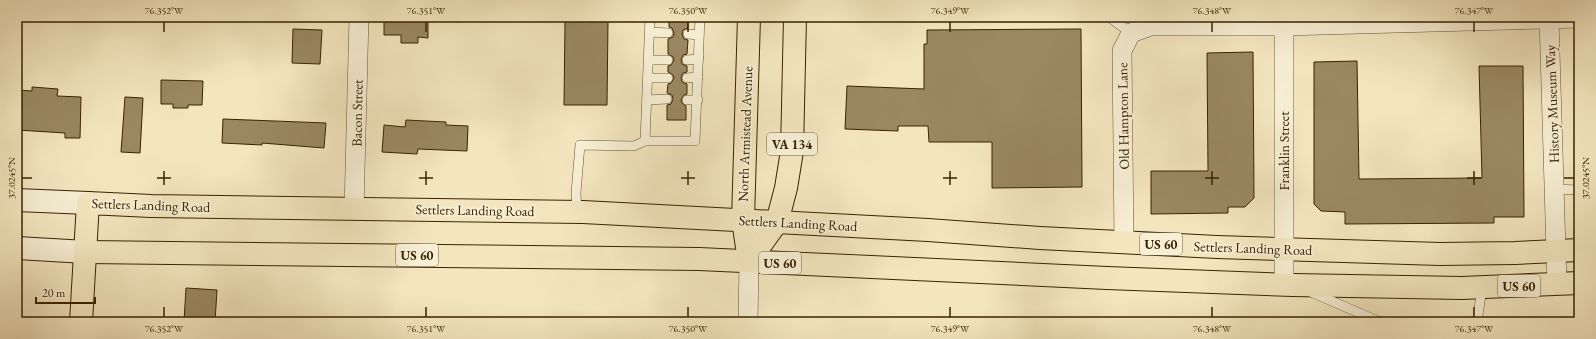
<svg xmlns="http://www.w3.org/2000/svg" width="1596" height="339" font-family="'EB Garamond',serif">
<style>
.building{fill:#9a8863;stroke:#392300}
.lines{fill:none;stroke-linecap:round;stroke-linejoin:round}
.lane-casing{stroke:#685430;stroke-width:10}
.street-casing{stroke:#685430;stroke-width:20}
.secondary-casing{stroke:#392300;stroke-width:24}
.primary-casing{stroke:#392300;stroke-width:24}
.lane{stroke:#f7efd5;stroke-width:9}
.street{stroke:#f7efd5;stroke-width:19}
.secondary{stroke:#f7efd5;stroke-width:22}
.primary{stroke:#f3e6bf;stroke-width:22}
.ticks{fill:none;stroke:#392300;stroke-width:1.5}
.labels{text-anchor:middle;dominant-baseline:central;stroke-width:3.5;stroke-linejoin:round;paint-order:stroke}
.shield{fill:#f7efd5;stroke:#726040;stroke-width:1}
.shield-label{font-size:13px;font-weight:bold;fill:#392300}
.street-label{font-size:14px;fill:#392300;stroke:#f7efd5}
.neatline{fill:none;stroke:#392300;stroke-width:1.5}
.ticks-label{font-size:10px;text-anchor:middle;fill:#392300}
</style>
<rect width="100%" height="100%" fill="#f3e6bf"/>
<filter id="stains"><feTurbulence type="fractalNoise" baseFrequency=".005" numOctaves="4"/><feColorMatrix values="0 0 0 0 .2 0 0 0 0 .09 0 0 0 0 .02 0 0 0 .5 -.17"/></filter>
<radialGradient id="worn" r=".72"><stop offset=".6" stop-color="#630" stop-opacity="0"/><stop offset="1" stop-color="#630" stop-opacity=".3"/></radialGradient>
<!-- building -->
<g class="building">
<polygon points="669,17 688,18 688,28 683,30 682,34 684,39 688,40 687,54 683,55 681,60 682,64 687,66 687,72 683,73 681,78 682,82 687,84 687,94 684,95 681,100 682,103 686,106 686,120 667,120 667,105 671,104 673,99 672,95 667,93 668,84 671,83 674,78 673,75 668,72 668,66 671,65 674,60 673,57 668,54 668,39 673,37 674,33 672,28 669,27"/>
<polygon points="384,19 428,20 428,38 418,37 418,43 401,43 401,35 384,35"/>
<polygon points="565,21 608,21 607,105 564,105"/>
<polygon points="293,29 322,30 320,64 292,63"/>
<polygon points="1081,29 1082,187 992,188 992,142 929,142 928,126 898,126 898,131 845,129 847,86 924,89 924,44 927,44 927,30"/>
<polygon points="1253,52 1254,198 1245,207 1228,207 1228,213 1151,214 1151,171 1208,171 1207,53"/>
<polygon points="1357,61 1359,179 1482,178 1479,66 1523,66 1524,217 1494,217 1494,223 1345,224 1345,212 1321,211 1314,204 1314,62"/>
<polygon points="161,80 203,81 202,105 188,105 188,108 173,108 173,104 161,104"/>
<polygon points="32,87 58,89 57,96 81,97 80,138 65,138 65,133 17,130 17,90 32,91"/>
<polygon points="125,97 143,98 140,153 121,152"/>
<polygon points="223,119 326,123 324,148 262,143 262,145 222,143"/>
<polygon points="406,120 446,122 446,125 468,126 467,151 418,149 417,154 382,152 384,125 405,127"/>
<polygon points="186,288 217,290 215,322 184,322"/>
</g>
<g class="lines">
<defs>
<g id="lane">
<polyline points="1109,17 1131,33"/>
<polyline points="650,32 668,33"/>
<polyline points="688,34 699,35"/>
<polyline points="649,60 668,60"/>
<polyline points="687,60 699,59"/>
<polyline points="648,78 668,78"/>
<polyline points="687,78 698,77"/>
<polyline points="647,100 667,99"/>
<polyline points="687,100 698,100"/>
<polyline points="645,141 695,141 700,17"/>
<polyline points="1554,189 1579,190"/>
<polyline points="577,212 576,193 580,145 634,146 645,141 650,17"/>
<polyline points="1311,292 1380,322"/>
<polyline points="1477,322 1482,288"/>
</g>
<g id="street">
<polyline points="1284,17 1284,284"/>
<polyline points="1549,19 1557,284"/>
<polyline points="354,209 359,17"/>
<polyline points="1124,243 1122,51 1131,33 1150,26 1284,26 1579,18"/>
<polyline points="748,322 749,261"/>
</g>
<g id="secondary">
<polyline points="17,200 88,203"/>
<polyline points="17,248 86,252"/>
</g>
<g id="primary">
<polyline points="749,17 743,220 749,261"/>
<polyline points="86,252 699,259 1107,278 1293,285 1462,288 1579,283"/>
<polyline points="749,261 777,222 786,188 792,151 795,17"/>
<polyline points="81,322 88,203 151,206 583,212 928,230 1040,238 1217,247 1440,254 1515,253 1579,250"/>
</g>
</defs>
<!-- lane casing -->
<use href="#lane" class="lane-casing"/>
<!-- street casing -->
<use href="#street" class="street-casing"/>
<!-- secondary casing -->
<use href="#secondary" class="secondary-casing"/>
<!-- primary casing -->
<use href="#primary" class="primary-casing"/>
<!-- lane -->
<use href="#lane" class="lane"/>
<!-- street -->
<use href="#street" class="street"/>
<!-- secondary -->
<use href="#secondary" class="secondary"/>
<!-- primary -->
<use href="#primary" class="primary"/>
</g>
<!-- ticks -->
<path class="ticks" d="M164 22V32M426 22V32M688 22V32M950 22V32M1212 22V32M1474 22V32M164 171V185M426 171V185M688 171V185M950 171V185M1212 171V185M1474 171V185M22 178H32M157 178H171M419 178H433M681 178H695M943 178H957M1205 178H1219M1467 178H1481M1564 178H1574M164 307V317M426 307V317M688 307V317M950 307V317M1212 307V317M1474 307V317"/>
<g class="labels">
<!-- shield labels -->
<g class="shield">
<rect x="767" y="133" width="50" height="22" rx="3"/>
<rect x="1140" y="233" width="42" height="22" rx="3"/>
<rect x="396" y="244" width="42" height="22" rx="3"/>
<rect x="759" y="252" width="42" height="22" rx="3"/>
<rect x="1498" y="275" width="42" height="22" rx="3"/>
</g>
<g class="shield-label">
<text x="792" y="144">VA 134</text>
<text x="1161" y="244">US 60</text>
<text x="417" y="255">US 60</text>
<text x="780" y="263">US 60</text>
<text x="1519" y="286">US 60</text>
</g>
<!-- street labels -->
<g class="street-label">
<text transform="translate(1552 104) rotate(-92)">History Museum Way</text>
<text transform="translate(357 113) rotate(-89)">Bacon Street</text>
<text transform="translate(1123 116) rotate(-91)">Old Hampton Lane</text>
<text transform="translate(745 134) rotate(-88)">North Armistead Avenue</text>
<text transform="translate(1284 151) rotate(-90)">Franklin Street</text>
<text transform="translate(151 205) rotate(2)">Settlers Landing Road</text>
<text transform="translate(475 210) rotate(1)">Settlers Landing Road</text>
<text transform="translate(798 223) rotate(3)">Settlers Landing Road</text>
<text transform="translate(1253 248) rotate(2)">Settlers Landing Road</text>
</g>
</g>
<!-- margin -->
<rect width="1596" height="339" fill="none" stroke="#f3e6bf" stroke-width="44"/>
<!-- scale -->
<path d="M36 297v6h59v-6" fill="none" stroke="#392300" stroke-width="2"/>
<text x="42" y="297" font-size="12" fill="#392300" stroke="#f7efd5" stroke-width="3" paint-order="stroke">20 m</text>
<rect x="22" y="22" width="1552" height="295" class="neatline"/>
<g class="ticks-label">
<text x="164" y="14">76.352°W</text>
<text x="426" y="14">76.351°W</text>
<text x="688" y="14">76.350°W</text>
<text x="950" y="14">76.349°W</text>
<text x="1212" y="14">76.348°W</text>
<text x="1474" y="14">76.347°W</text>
<text transform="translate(11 178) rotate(-90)" y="4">37.0245°N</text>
<text transform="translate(1585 178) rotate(-90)" y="4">37.0245°N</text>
<text x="164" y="332">76.352°W</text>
<text x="426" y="332">76.351°W</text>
<text x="688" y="332">76.350°W</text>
<text x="950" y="332">76.349°W</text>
<text x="1212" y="332">76.348°W</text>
<text x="1474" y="332">76.347°W</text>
</g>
<rect width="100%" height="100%" filter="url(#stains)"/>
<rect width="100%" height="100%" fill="url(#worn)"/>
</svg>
